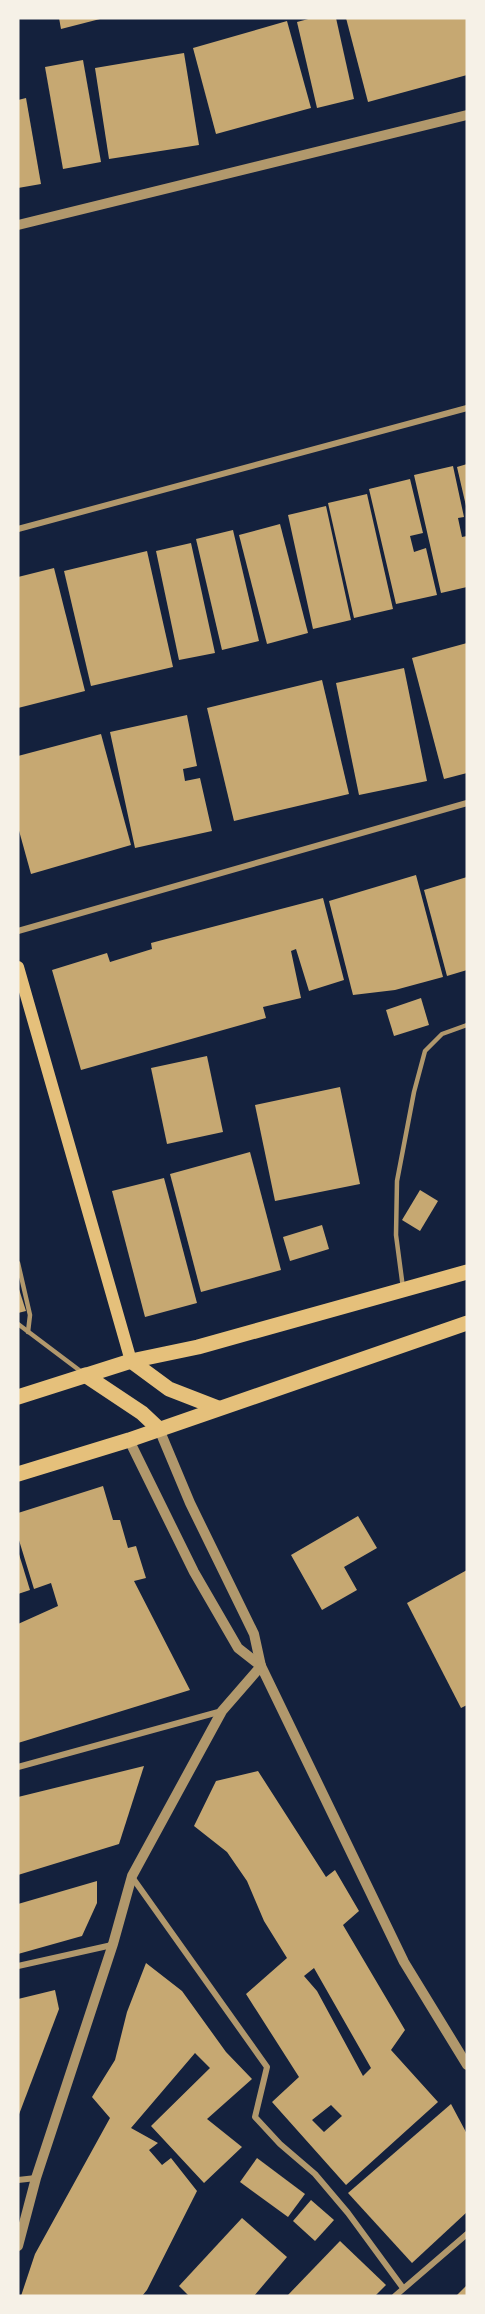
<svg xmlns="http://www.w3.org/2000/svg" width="485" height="2314" font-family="Arial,sans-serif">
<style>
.building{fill:#c6a872;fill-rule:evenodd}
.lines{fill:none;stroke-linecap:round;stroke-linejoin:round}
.service{stroke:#b1986c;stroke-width:4.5}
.minor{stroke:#b1986c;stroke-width:6}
.tertiary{stroke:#b1986c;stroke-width:10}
.secondary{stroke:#e5c07b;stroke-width:12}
.primary{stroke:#e5c07b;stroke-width:15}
</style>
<rect width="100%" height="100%" fill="#14213d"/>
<!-- building -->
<g class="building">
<polygon points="59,18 100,18 100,19 61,29"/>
<polygon points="312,18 336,18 354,99 317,108 297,22"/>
<polygon points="346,18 467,18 467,75 368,102"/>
<polygon points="287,21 311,108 216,134 193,48"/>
<polygon points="184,53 199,145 109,159 95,68"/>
<polygon points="83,60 101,162 63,169 45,67"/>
<polygon points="26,98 41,184 18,188 18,100"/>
<polygon points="467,464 467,506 466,506 457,467"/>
<polygon points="453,466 464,517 458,518 462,537 467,536 467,587 441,593 414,475"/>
<polygon points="410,479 423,533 410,536 414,552 426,548 437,595 396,604 369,489"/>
<polygon points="367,494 393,609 354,618 328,503"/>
<polygon points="326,506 351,620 313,629 288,515"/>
<polygon points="280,524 308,633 267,644 239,535"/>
<polygon points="233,530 259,641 222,650 196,539"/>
<polygon points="191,543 215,653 179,660 156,551"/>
<polygon points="147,551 173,667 91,686 64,571"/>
<polygon points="54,568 85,691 18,708 18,577"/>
<polygon points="467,643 467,773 444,779 412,658"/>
<polygon points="404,668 427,781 359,795 336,683"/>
<polygon points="322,680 349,794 234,821 207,708"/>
<polygon points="187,715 197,766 183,769 185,781 200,778 212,831 135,848 110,732"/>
<polygon points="101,734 131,845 31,874 18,827 18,756"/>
<polygon points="416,875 443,977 395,990 353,995 329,901"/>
<polygon points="467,877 467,970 447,976 424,890"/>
<polygon points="323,898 344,980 309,991 296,949 291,951 301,998 263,1007 266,1018 81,1070 52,970 107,953 110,962 152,949 151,943"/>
<polygon points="421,998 429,1025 394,1036 386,1010"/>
<polygon points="207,1056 223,1132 167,1144 151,1068"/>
<polygon points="340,1087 360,1184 275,1201 255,1105"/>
<polygon points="250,1152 281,1270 201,1292 170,1174"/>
<polygon points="164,1178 197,1303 145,1317 112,1191"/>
<polygon points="420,1190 438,1201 420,1231 402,1220"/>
<polygon points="322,1225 329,1249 290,1261 283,1237"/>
<polygon points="18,1286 26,1311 18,1313"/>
<polygon points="103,1486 113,1520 120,1520 128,1548 136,1546 146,1578 134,1581 190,1690 18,1743 18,1624 58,1606 51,1583 34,1589 18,1537 18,1513"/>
<polygon points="358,1516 377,1548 344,1567 357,1590 322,1610 291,1555"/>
<polygon points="18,1551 30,1590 18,1594"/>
<polygon points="467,1570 467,1705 461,1708 407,1603"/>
<polygon points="144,1766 119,1844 18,1875 18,1797"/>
<path d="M258 1771 326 1877 335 1870 359 1911 343 1925 405 2030 391 2050 438 2102 346 2185 272 2102 299 2077 246 1994 287 1958 264 1921 247 1881 227 1852 194 1826 216 1781ZM314 1968 371 2068 363 2076 317 1991 304 1976ZM331 2105 342 2116 324 2132 312 2120Z"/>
<polygon points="97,1881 97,1903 82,1936 18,1954 18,1904"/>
<polygon points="146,1963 182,1991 226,2052 252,2079 207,2119 242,2147 204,2183 151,2126 210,2068 195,2053 131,2128 158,2143 149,2150 162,2165 171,2158 197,2191 147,2290 142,2296 21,2296 35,2254 110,2118 92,2097 115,2060 127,2012"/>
<polygon points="55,1990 59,2009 18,2117 18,1999"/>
<polygon points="451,2104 467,2134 467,2212 412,2263 348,2193"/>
<polygon points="257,2158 305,2194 288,2217 240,2182"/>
<polygon points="311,2200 334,2220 315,2241 293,2221"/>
<polygon points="242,2218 287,2257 254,2296 189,2296 179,2286"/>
<polygon points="340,2241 386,2285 375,2296 287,2296"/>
<polygon points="467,2285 467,2296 456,2296"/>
</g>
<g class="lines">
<!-- service -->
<g class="service">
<polyline points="18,1263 30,1315 28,1332"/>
<polyline points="403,1288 396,1235 397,1181 414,1092 425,1051 442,1034 467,1025"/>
<polyline points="18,1324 83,1373"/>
</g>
<!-- minor -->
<g class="minor">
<polyline points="18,529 467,408"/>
<polyline points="18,931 467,803"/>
<polyline points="18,1767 222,1711"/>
<polyline points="132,1877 267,2067 255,2117 280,2144 315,2174 348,2213 403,2288"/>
<polyline points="18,1966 112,1945"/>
<polyline points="18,2180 36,2178"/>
<polyline points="395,2296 467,2234"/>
</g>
<!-- tertiary -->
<g class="tertiary">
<polyline points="18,225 467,115"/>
<polyline points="159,1429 190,1503 254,1634 261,1666 404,1962 467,2065"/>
<polyline points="129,1440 194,1572 238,1648 261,1666"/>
<polyline points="18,2246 36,2178 113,1944 132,1876 222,1711 261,1666"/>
</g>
<!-- secondary -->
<polyline class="secondary" points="18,967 131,1361"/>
<!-- primary -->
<g class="primary">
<polyline points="131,1361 169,1389 218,1408"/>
<polyline points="85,1375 142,1413 159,1429"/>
<polyline points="18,1397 131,1361 198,1347 467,1272"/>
<polyline points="18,1474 129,1440 467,1323"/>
</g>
</g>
<!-- border -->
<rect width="485" height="2314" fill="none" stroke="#f6f1e7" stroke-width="39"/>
</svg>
